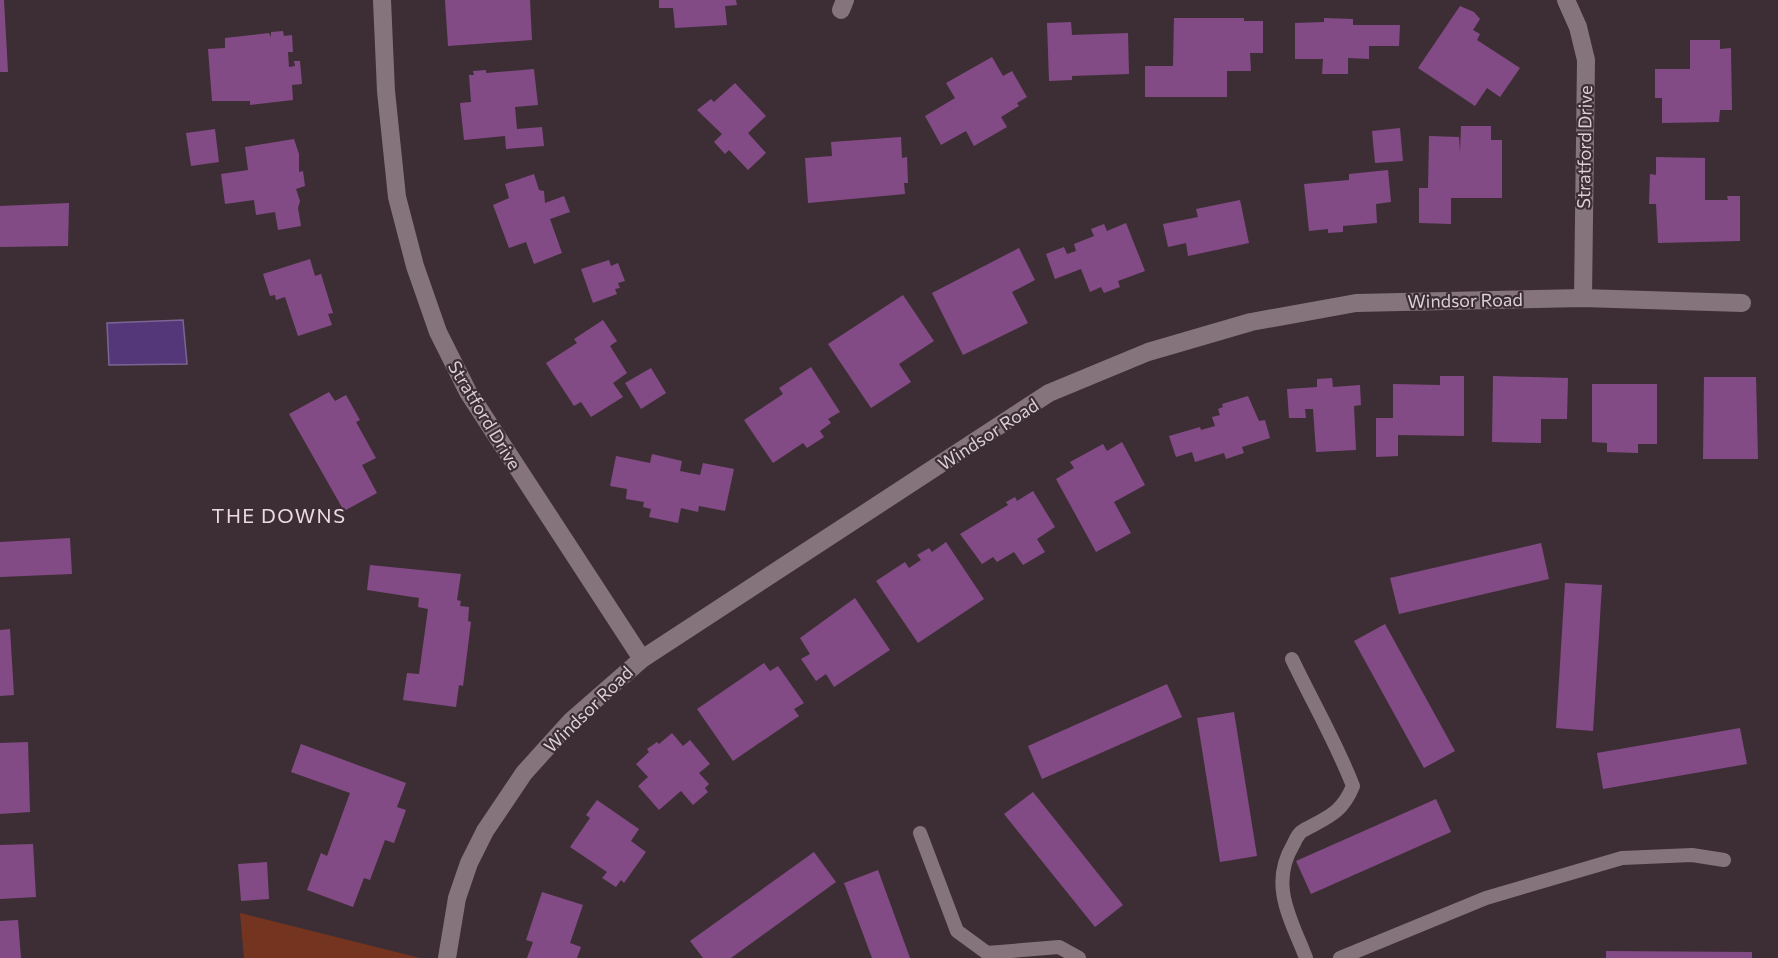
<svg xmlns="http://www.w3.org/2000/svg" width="1778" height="958" font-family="Commissioner,sans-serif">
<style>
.green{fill:#743420}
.water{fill:#543779;stroke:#7c6594;stroke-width:1.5}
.building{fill:#834b85}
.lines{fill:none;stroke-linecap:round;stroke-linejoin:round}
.lane{stroke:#85747b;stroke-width:14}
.street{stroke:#85747b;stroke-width:18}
.labels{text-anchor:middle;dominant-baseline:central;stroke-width:4.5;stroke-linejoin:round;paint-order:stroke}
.street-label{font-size:18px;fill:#dad0d4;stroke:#3d2e35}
.neighbourhood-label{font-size:20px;letter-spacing:1.5px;fill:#ecd9e1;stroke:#3d2e35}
</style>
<rect width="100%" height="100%" fill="#3d2e35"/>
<!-- green -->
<polygon class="green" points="240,913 420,958 244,958"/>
<!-- water -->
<polygon class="water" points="183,320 187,364 109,365 107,323"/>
<!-- building -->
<g class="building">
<polygon points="0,0 4,0 8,72 0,72"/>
<polygon points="445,0 530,0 532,40 448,46"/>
<polygon points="659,0 736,0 737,5 725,6 727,25 675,28 673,8 659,8"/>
<polygon points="1460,6 1474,12 1480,19 1473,30 1480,34 1477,40 1520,68 1500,97 1487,88 1475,106 1418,68"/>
<polygon points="1174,18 1244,18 1244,21 1263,21 1263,53 1250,53 1251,71 1227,71 1227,97 1145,97 1145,66 1173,66"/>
<polygon points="1324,18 1353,19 1353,25 1400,25 1399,46 1369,46 1369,59 1348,58 1348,74 1322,74 1323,59 1295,59 1295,23 1324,22"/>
<polygon points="1071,22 1072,35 1128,33 1129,74 1072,76 1072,80 1049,81 1047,23"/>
<polygon points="283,31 284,36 292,35 293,52 288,52 289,67 295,66 294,61 300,61 302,84 292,85 293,100 250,105 250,101 212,101 208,49 225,48 225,38 269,33 271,37 271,32"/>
<polygon points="1690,40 1720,40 1720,49 1731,48 1732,110 1720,110 1719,122 1662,123 1662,98 1655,98 1655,69 1690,69"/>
<polygon points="992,57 1003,76 1012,71 1027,97 1017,103 1019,106 1001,117 1007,127 974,146 966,131 941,145 925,116 955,98 946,83"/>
<polygon points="534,69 538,105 515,107 517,129 542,127 544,146 506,149 505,136 464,140 460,103 471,102 469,75 474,75 473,71 486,70 486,73"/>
<polygon points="735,83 766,116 748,133 766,153 748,170 729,150 725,154 714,142 722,134 697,110 711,99 714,102"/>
<polygon points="1461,126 1491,126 1491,140 1502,140 1502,198 1451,198 1451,224 1419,223 1419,188 1428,188 1429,136 1459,137 1460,152"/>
<polygon points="1400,128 1403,161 1375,163 1372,131"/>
<polygon points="215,129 219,162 191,166 186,133"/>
<polygon points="901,137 902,158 907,157 908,183 904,183 905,194 808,203 805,158 832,156 831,142"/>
<polygon points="294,139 299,154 299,172 303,171 305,186 296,189 300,201 298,208 301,226 278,230 275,212 256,215 254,200 225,204 221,174 248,170 245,147"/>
<polygon points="1656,157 1705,158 1705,200 1728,200 1727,196 1740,196 1740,241 1658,243 1656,204 1649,204 1650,174 1656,175"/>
<polygon points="1388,170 1391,202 1376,204 1377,223 1343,226 1343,232 1328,233 1328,229 1309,231 1304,184 1349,180 1349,174"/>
<polygon points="534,174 539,190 544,191 545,203 564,196 570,212 550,219 562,253 534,264 526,242 509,248 493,205 509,198 505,184"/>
<polygon points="1240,200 1249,243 1188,256 1186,243 1168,247 1163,224 1198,217 1196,209"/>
<polygon points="69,203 68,246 0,247 0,206"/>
<polygon points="1126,223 1145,271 1118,281 1120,287 1104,293 1101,287 1090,292 1081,269 1055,279 1046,254 1064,247 1067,254 1076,251 1074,244 1094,236 1091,229 1104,224 1107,231"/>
<polygon points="1019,248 1035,280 1012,292 1028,323 963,355 932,293"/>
<polygon points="310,259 315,276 321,274 333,313 328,314 332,325 298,336 285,297 276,300 275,295 270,296 263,274"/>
<polygon points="609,260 611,266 618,263 625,281 618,283 620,288 615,289 617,294 593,303 581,269"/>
<polygon points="903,295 934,341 899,364 911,382 871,408 828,344"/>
<polygon points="603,320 617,341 610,346 627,373 613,383 623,397 591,417 581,402 574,406 546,363 577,343 574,339"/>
<polygon points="811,367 840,412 828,419 831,423 820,431 824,437 807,448 803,443 773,463 744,420 783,394 779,388"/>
<polygon points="651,368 666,393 641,409 625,383"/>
<polygon points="1440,376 1464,376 1464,436 1398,435 1398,456 1376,457 1376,418 1393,418 1393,384 1440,385"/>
<polygon points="1493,376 1568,378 1567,419 1541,419 1541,443 1492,442"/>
<polygon points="1704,377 1756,377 1758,459 1703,459"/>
<polygon points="1332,378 1333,387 1360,385 1361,405 1354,406 1356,450 1316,452 1313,409 1305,409 1306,418 1289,418 1287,389 1317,387 1317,379"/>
<polygon points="1592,384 1657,384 1657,444 1638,444 1638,453 1607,452 1607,443 1592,442"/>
<polygon points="329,392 335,401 346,395 360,420 356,422 376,458 362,465 377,493 344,511 289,414"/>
<polygon points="1248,396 1259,421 1265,420 1270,438 1242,447 1244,453 1226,459 1224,453 1195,462 1192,452 1176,457 1169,436 1200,427 1201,430 1215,426 1212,417 1220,415 1218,409 1223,407 1222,404"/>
<polygon points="1122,442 1145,485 1114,502 1131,533 1096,552 1056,479 1074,468 1070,462 1103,444 1107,451"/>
<polygon points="652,454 682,461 680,471 700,475 703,463 734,469 725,511 699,506 698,512 681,508 678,523 649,517 651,509 643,507 644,502 626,499 627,489 610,486 616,456 650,463"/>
<polygon points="1033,491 1055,527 1037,539 1045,552 1023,565 1014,552 997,562 993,557 982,564 960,534 1008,505 1006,502 1015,497 1017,501"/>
<polygon points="70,538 72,574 0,577 0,542"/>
<polygon points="946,542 984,599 918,643 876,581 905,562 909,568 921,560 917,555 929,548 932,552"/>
<polygon points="1541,543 1549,579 1399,614 1390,578"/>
<polygon points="370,565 461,574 457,600 461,601 460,606 469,607 468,621 471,622 463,686 459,685 456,707 403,700 407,673 419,674 428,609 418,607 419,598 367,590"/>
<polygon points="1565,583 1602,585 1593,731 1556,728"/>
<polygon points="855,598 890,650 834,687 826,674 816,681 801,659 810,654 800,638"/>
<polygon points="1385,624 1455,751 1424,768 1354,641"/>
<polygon points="10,629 14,695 0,696 0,630"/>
<polygon points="764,663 770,671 778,666 804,703 794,709 799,716 733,761 697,709"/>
<polygon points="1167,684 1182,717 1042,779 1028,746"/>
<polygon points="1234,712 1257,856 1220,862 1197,718"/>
<polygon points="1740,728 1747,764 1603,789 1597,753"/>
<polygon points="672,733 683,746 690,740 710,764 699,773 709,784 705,788 708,792 693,805 681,791 659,810 638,786 648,777 636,764 649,752 647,749 657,742 659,744"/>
<polygon points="28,742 30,812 0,814 0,743"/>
<polygon points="301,744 406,783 397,807 406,810 394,843 385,840 370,880 364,878 353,907 307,890 321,853 327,856 350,793 291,772"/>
<polygon points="1033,792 1123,905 1095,927 1004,814"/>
<polygon points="1436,799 1451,832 1311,894 1296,861"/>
<polygon points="597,800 639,829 631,841 646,852 624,883 621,880 616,887 602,878 607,872 570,847 590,818 586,815"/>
<polygon points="33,844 36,897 0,899 0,845"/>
<polygon points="814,852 836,882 731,958 703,958 690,941"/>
<polygon points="267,862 269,899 241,901 238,864"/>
<polygon points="878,870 910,958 872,958 844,883"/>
<polygon points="542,892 583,905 570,943 581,947 577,958 527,958 533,942 526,940"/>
<polygon points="18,920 21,958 0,958 0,921"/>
<polygon points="1606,951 1752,952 1752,958 1606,958"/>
</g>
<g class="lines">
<!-- lane -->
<g class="lane">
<path d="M1292 659C1312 701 1336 742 1353 786 1342 813 1328 817 1304 830 1298 833 1296 839 1293 845 1269 885 1291 919 1306 958"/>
<polyline points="920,833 957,931 987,953 1059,947 1079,958"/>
<polyline points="1340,958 1486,898 1622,858 1692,855 1724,860"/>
</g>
<!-- street -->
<g class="street">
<polyline points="382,0 386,91 397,197 415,266 438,332 468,392 642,659"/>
<polyline points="1566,0 1578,27 1586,60 1583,298"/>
<polyline points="841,10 845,0"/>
<polyline points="447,958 457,898 469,863 485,831 524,773 571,721 642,659 1049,393 1148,352 1251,322 1356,303 1583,298 1742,303"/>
</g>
</g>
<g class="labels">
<!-- street labels -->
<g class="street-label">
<text transform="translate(1584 147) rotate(-89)">Stratford Drive</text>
<text transform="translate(1465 300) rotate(-1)">Windsor Road</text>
<text transform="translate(485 415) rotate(59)">Stratford Drive</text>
<text transform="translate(988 434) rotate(-33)">Windsor Road</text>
<text transform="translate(588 709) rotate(-44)">Windsor Road</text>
</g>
<!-- neighbourhood labels -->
<g class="neighbourhood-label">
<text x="279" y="515">THE DOWNS</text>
</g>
</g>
</svg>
